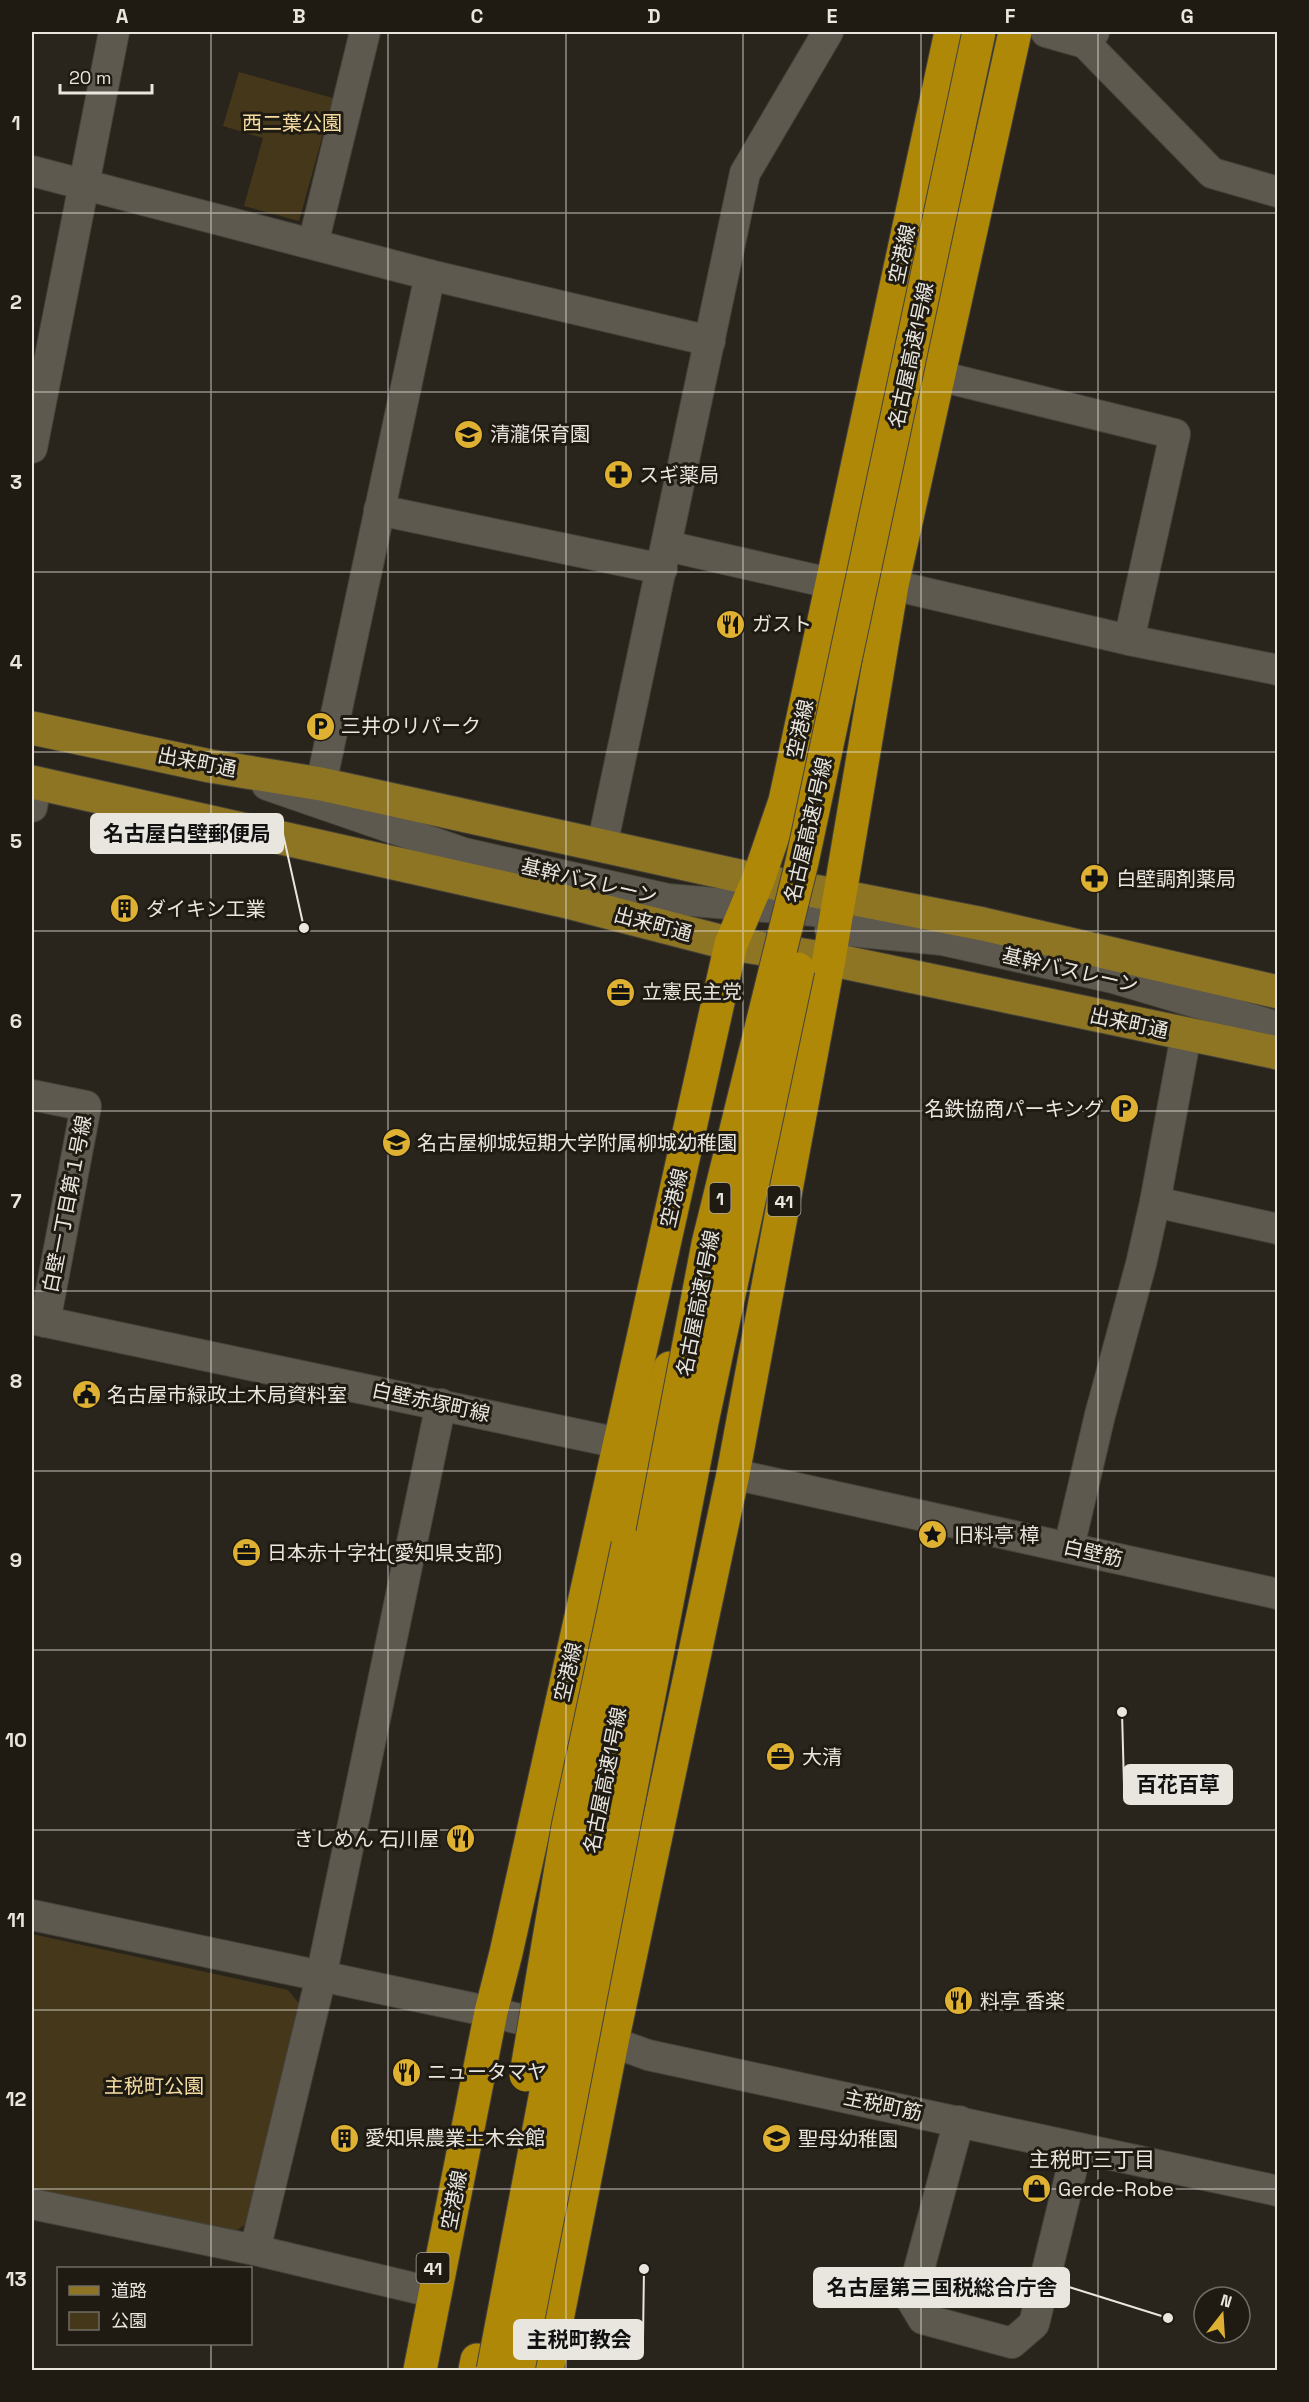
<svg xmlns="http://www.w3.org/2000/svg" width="1309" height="2402" font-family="'Space Grotesk','Noto Sans JP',sans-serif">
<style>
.green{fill:#45381a}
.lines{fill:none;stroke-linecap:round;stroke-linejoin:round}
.minor-casing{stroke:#45423a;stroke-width:32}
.major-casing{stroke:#45423a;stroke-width:35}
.highway-casing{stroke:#45423a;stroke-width:35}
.minor{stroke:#5d594f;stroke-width:30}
.major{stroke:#8e7524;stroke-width:33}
.highway{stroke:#af8808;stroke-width:33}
.highway-bridge-casing{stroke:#45423a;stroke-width:35;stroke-linecap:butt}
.highway-bridge{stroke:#af8808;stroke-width:33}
.grid{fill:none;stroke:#e9e6e0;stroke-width:1.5;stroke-opacity:0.55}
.labels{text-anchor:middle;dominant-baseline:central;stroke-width:6;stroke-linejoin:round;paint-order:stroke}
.shield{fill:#1f1b12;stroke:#aca9a2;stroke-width:1.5}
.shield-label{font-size:18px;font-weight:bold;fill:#e9e6e0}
.park-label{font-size:20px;fill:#f5dca0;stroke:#1f1b12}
.street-label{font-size:20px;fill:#e9e6e0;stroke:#1f1b12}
.poi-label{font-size:20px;fill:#e9e6e0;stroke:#1f1b12;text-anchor:start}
.neighbourhood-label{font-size:21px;fill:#e9e6e0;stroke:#1f1b12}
.leader{fill:none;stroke:#e9e6e0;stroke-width:2}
.callout-dot{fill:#e9e6e0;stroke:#1f1b12;stroke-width:2}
.callout{fill:#e9e6e0;stroke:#e9e6e0;stroke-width:2}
.callout-label{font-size:21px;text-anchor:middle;font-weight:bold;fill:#111}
.neatline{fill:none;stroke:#e9e6e0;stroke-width:2}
.grid-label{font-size:20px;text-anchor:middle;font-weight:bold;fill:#e9e6e0}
</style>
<rect width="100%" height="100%" fill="#29251c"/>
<!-- green -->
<g class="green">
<polygon points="239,72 333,98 299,221 244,206 263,138 223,126"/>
<polygon points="32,1934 288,1990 300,2005 248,2223 231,2234 32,2191"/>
</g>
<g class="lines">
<defs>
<g id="minor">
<polyline points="1046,32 1085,43"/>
<polyline points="1094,32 1085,43 1212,173 1278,192"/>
<polyline points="32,171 430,275 710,341"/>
<polyline points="313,244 365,32"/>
<polyline points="939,376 1175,434 1129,640"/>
<polyline points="32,448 114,32"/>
<polyline points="379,510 662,569"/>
<polyline points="667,546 830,583"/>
<polyline points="892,585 1129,640 1278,670"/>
<polyline points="321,784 430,275"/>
<polyline points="267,785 464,853 668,899 861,915"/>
<polyline points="32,807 36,783"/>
<polyline points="602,846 745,173 828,32"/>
<polyline points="830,929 942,940 1113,978 1278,1027"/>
<polyline points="32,1095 86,1106 45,1322"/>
<polyline points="1155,1202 1278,1229"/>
<polyline points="32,1319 619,1443"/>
<polyline points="733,1474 1278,1594"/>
<polyline points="1069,1547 1100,1415 1141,1264 1155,1202 1186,1035"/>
<polyline points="32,1915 491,2012 612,2042 648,2055 1278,2191"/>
<polyline points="959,2121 911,2299 923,2319 1012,2343 1034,2324 1077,2148"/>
<polyline points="32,2204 255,2250 427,2291"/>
<polyline points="255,2250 321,1977 441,1404"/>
</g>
<g id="major">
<polyline points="32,728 210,766 321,784 758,880 983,924 1278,992"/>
<polyline points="32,782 572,903 731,944 829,959 1278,1053"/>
</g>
<g id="highway">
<polyline points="628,1544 670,1368"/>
<polyline points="420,2370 491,2012 506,1953 731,944 758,880 785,801 951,32"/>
<polyline points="475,2370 477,2360"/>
<polyline points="547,2370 612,2042 733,1474 829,959 892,585 1015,32"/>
</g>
</defs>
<!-- minor casing -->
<use href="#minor" class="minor-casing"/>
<!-- major casing -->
<use href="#major" class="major-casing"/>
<!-- highway casing -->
<use href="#highway" class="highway-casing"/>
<!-- minor -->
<use href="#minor" class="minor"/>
<!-- major -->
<use href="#major" class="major"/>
<!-- highway -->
<use href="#highway" class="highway"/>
<defs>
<g id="highway-bridge">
<polyline points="526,2075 568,1827 628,1545"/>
<polyline points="493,2370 708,1244 802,862 979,32"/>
<polyline points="518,2370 702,1422 798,969"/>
</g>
</defs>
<!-- highway-bridge casing -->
<use href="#highway-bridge" class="highway-bridge-casing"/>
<!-- highway-bridge -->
<use href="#highway-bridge" class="highway-bridge"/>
</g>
<!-- grid -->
<path class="grid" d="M211 32V2268M388 32V2370M566 32V2370M743 32V2370M921 32V2370M1098 32V2370M32 213H1278M32 392H1278M32 572H1278M32 752H1278M32 931H1278M32 1111H1278M32 1291H1278M32 1471H1278M32 1650H1278M32 1830H1278M32 2010H1278M32 2189H1278M211 2344V2370"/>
<!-- icons -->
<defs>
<symbol id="school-disc" viewBox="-11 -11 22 22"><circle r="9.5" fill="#deb133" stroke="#1f1b12"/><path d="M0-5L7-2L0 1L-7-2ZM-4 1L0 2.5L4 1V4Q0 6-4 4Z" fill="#111"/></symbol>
<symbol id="pharmacy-disc" viewBox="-11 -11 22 22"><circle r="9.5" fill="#deb133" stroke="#1f1b12"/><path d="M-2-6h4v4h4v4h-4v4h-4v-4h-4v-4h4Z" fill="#111"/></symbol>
<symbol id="restaurant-disc" viewBox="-11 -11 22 22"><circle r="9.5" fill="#deb133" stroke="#1f1b12"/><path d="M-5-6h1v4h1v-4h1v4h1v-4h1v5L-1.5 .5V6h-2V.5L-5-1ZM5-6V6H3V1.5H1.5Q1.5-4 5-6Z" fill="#111"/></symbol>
<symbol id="parking-disc" viewBox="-11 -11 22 22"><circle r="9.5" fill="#deb133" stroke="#1f1b12"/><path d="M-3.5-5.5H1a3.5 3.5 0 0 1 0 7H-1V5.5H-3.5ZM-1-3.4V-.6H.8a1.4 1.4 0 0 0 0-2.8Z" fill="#111"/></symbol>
<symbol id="building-disc" viewBox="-11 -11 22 22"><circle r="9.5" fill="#deb133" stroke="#1f1b12"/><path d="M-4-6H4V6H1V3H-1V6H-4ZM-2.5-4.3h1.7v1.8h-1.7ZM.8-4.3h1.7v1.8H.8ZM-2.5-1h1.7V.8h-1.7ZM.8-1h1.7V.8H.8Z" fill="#111"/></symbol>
<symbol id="office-disc" viewBox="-11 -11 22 22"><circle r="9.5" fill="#deb133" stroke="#1f1b12"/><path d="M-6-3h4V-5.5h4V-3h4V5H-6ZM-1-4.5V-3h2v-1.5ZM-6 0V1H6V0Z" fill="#111"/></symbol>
<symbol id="civic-disc" viewBox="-11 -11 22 22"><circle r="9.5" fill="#deb133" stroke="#1f1b12"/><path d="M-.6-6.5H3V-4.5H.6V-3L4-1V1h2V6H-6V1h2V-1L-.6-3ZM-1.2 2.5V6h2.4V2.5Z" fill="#111"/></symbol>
<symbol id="sight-disc" viewBox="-11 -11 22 22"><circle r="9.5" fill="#deb133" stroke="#1f1b12"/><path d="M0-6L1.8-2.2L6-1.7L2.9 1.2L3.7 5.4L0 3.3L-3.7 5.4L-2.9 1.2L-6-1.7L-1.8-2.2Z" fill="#111"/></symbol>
<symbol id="shop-disc" viewBox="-11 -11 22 22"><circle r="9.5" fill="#deb133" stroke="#1f1b12"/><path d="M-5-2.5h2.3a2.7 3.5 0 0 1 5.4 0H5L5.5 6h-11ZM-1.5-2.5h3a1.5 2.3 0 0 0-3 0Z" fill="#111"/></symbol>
</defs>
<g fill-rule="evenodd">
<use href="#school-disc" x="452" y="418" width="33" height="33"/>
<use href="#pharmacy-disc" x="602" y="458" width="33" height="33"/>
<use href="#restaurant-disc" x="714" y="608" width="33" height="33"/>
<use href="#parking-disc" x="304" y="710" width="33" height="33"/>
<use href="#pharmacy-disc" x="1078" y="862" width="33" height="33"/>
<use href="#building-disc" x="108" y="892" width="33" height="33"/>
<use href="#office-disc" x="604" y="976" width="33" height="33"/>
<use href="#parking-disc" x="1108" y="1092" width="33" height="33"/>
<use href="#school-disc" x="380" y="1126" width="33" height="33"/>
<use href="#civic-disc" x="70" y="1378" width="33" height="33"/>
<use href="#sight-disc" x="916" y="1518" width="33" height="33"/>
<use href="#office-disc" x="230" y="1536" width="33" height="33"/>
<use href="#office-disc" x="764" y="1740" width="33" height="33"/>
<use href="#restaurant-disc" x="444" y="1822" width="33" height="33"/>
<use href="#restaurant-disc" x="942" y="1984" width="33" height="33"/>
<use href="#restaurant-disc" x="390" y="2056" width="33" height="33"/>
<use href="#building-disc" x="328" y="2122" width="33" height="33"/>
<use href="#school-disc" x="760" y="2122" width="33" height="33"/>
<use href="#shop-disc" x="1020" y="2172" width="33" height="33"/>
</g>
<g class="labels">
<!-- shield labels -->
<g class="shield">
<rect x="709.5" y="1183" width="21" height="30" rx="4.5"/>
<rect x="767.5" y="1186" width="33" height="30" rx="4.5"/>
<rect x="416.5" y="2253" width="33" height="30" rx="4.5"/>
</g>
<g class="shield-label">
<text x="720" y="1198">1</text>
<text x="784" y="1201">41</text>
<text x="433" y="2268">41</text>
</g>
<!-- park labels -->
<g class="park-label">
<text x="292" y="123">西二葉公園</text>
<text x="154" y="2086">主税町公園</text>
</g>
<!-- street labels -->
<g class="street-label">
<text transform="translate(902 254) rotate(-78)">空港線</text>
<text transform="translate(911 355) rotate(-78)">名古屋高速1号線</text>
<text transform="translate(800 729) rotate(-78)">空港線</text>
<text transform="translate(197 762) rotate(11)">出来町通</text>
<text transform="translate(808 830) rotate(-77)">名古屋高速1号線</text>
<text transform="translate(589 881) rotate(13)">基幹バスレーン</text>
<text transform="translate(653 924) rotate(15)">出来町通</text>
<text transform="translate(1070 970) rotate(13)">基幹バスレーン</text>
<text transform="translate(1129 1023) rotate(12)">出来町通</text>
<text transform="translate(674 1198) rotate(-77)">空港線</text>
<text transform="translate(67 1204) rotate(-79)">白壁一丁目第１号線</text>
<text transform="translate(698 1303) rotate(-79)">名古屋高速1号線</text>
<text transform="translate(431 1402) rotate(12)">白壁赤塚町線</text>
<text transform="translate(1093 1553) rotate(13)">白壁筋</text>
<text transform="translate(568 1672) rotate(-77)">空港線</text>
<text transform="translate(605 1780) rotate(-79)">名古屋高速1号線</text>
<text transform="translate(883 2105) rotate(12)">主税町筋</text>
<text transform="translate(454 2200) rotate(-79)">空港線</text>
</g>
<!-- poi labels -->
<g class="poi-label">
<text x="490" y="434">清瀧保育園</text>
<text x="639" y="475">スギ薬局</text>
<text x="752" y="624">ガスト</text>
<text x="341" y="726">三井のリパーク</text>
<text x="1116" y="879">白壁調剤薬局</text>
<text x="146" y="909">ダイキン工業</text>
<text x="642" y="992">立憲民主党</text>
<text x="1104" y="1109" text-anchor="end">名鉄協商パーキング</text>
<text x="417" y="1143">名古屋柳城短期大学附属柳城幼稚園</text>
<text x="107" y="1395">名古屋市緑政土木局資料室</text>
<text x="954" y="1535">旧料亭 樟</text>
<text x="267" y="1553">日本赤十字社(愛知県支部)</text>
<text x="802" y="1757">大清</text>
<text x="439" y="1839" text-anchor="end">きしめん 石川屋</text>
<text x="980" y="2001">料亭 香楽</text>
<text x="427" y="2072">ニュータマヤ</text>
<text x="365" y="2138">愛知県農業土木会館</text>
<text x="798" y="2139">聖母幼稚園</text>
<text x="1058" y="2189">Gerde-Robe</text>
</g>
<!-- neighbourhood labels -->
<g class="neighbourhood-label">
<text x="1092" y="2159">主税町三丁目</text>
</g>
</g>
<!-- callouts -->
<path class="leader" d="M304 928L283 834M1122 1712L1124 1785M1168 2318L1069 2287M644 2269L643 2339"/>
<g class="callout-dot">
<circle cx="304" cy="928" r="6"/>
<circle cx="1122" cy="1712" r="6"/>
<circle cx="1168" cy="2318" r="6"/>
<circle cx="644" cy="2269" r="6"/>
</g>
<g class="callout">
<rect x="91" y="814" width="192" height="39" rx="6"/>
<rect x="1124" y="1765" width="108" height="39" rx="6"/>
<rect x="814" y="2268" width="255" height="39" rx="6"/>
<rect x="514" y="2320" width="129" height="39" rx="6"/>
</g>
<g class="callout-label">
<text x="187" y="841">名古屋白壁郵便局</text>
<text x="1178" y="1792">百花百草</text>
<text x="942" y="2295">名古屋第三国税総合庁舎</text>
<text x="579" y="2347">主税町教会</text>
</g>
<!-- border -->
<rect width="1309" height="2402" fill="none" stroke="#1f1b12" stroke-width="66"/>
<!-- legend -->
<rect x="57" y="2267" width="195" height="78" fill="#1f1b12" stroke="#706c64" stroke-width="1.5"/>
<rect x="69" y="2286" width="30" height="9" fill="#8e7524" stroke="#706c64" stroke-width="1.5"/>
<text x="111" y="2297" font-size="18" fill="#e9e6e0">道路</text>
<rect x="69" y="2312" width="30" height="18" fill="#45381a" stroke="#706c64" stroke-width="1.5"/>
<text x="111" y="2327" font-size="18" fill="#e9e6e0">公園</text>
<!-- north arrow -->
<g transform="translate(1222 2315) rotate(17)"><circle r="28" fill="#1f1b12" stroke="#706c64" stroke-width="1.5"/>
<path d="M0-4.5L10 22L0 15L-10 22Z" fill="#deb133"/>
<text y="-9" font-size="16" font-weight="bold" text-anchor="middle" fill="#e9e6e0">N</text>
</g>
<!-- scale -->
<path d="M60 84v9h92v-9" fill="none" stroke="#e9e6e0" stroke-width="3"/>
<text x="69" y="84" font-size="18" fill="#e9e6e0" stroke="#1f1b12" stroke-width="4.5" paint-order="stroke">20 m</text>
<rect x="33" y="33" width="1243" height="2336" class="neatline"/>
<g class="grid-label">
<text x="122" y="23">A</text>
<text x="299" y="23">B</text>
<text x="477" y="23">C</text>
<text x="654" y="23">D</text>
<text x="832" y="23">E</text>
<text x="1010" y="23">F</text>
<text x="1187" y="23">G</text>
<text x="16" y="130">1</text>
<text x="16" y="309">2</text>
<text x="16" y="489">3</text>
<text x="16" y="669">4</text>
<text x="16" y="848">5</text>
<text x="16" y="1028">6</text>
<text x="16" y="1208">7</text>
<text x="16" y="1388">8</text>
<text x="16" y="1567">9</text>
<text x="16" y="1747">10</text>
<text x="16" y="1927">11</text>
<text x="16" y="2106">12</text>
<text x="16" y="2286">13</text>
</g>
</svg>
